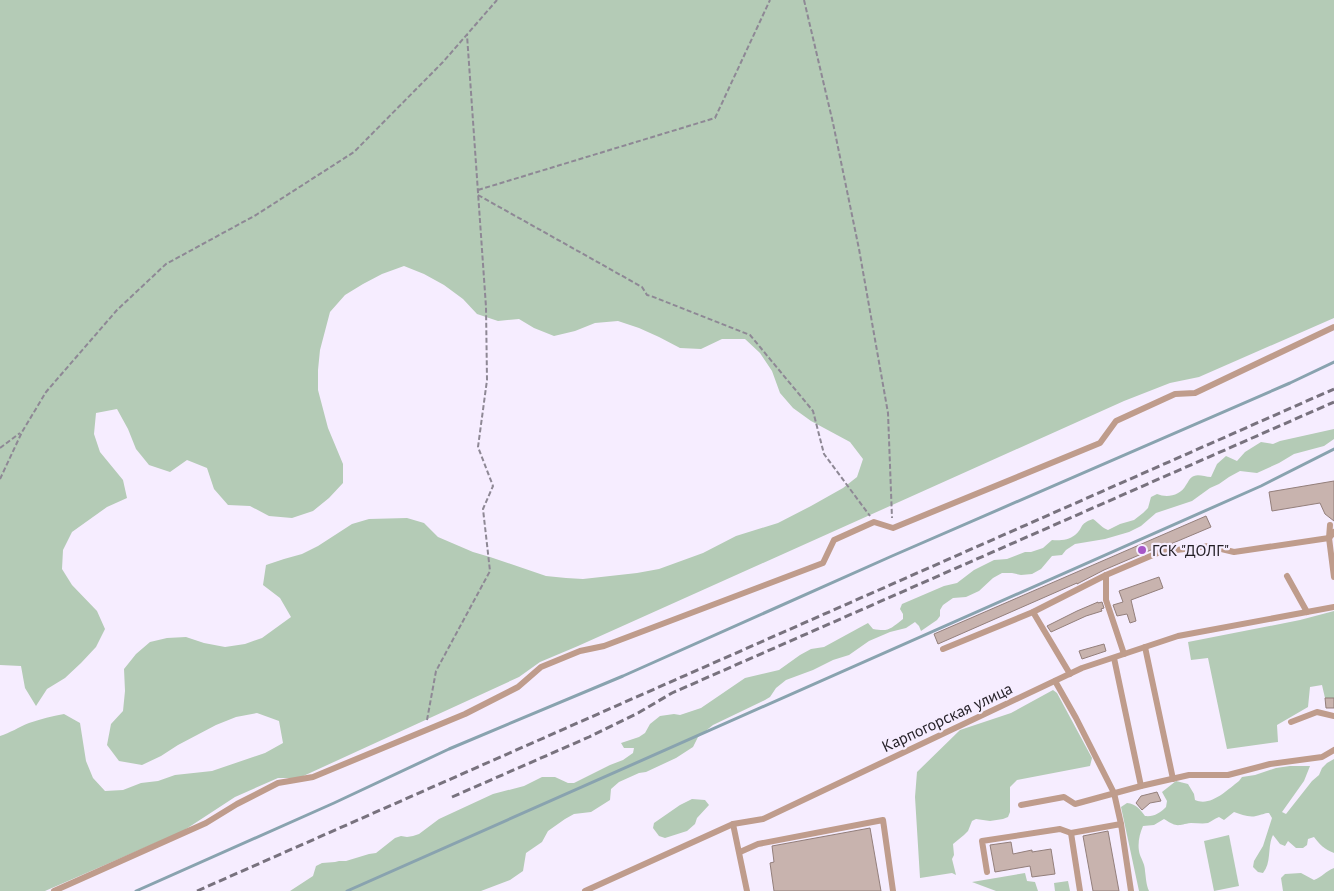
<svg xmlns="http://www.w3.org/2000/svg" width="1334" height="891" font-family="'PT Sans',sans-serif">
<style>
.green{fill:#b4cbb6}
.lines{fill:none;stroke-linecap:round;stroke-linejoin:round}
.stream{stroke:#89a3af;stroke-width:3}
.building{fill:#c8b3ae;stroke:#937f7b}
.path{stroke:#8e8895;stroke-width:2;stroke-dasharray:5 2.5;stroke-linecap:butt}
.lane{stroke:#bf9c8c;stroke-width:6}
.rail{stroke:#78727e;stroke-width:3;stroke-dasharray:8 4;stroke-linecap:butt}
.poi-dot{fill:#a757c8;stroke:#f6edff;stroke-width:2}
.labels{text-anchor:middle;dominant-baseline:central;stroke-width:4.5;stroke-linejoin:round;paint-order:stroke}
.poi-label{font-size:16px;fill:#231f26;stroke:#f6edff;text-anchor:start}
.street-label{font-size:16px;fill:#231f26;stroke:#f6edff}
</style>
<rect width="100%" height="100%" fill="#f6edff"/>
<!-- green -->
<g class="green">
<path d="M0 0H1334V318L1199 377 1170 383 1124 401 578 646 540 662 519 677 299 778H278L235 797 183 831 45 891H0V736C10 733 19 727 29 723 41 719 52 716 64 714L80 723 86 761 93 778 105 791 123 790 141 783 158 781 175 775 212 771 265 753 283 743 279 721 257 713 236 717 216 725 178 745 161 756 142 765 119 761 107 745 111 724 123 711 125 691 124 669 136 654 150 642 167 638 186 637 204 643 225 647 245 644 262 638 291 617 280 598 263 585 266 565 284 559 302 554 318 546 352 524 369 519 407 518 424 523 438 537 473 552 490 557 546 576 566 578 583 579 637 573 659 569 703 553 736 536 778 523 811 506 843 488 857 477 863 459 850 442 811 421 793 408 780 393 772 371 760 353 745 339H722L701 349 680 348 659 337 639 328 618 321 595 323 575 331 554 336 534 328 519 319 498 321 477 314 463 299 444 285 424 274 404 266 382 274 363 284 345 295 330 312 320 350 318 370V390L328 428 343 464V483L329 498 313 511 292 518 269 516 250 506 228 505 214 489 207 468 187 460 170 472 149 465 136 449 128 429 117 409 96 413 94 434 100 452 123 480 127 498 107 507 72 532 63 550 62 569 72 585 97 611 105 629 96 647 81 663 65 678 47 689 36 706 25 688 21 666 0 665Z"/>
<path d="M1334 429V439L1324 446 1294 454 1279 463 1257 473 1240 471 1229 477 1219 484 1210 488 1192 501 1156 513 1141 526 1129 532 1105 539 1075 544 1066 550 1062 555 1052 556 1041 569 1032 574 1021 575 1012 573H1002L993 578 979 591 966 597 953 598 943 605 940 610V616L937 620 921 631 919 626 915 622 906 628 890 632 869 641 849 655 833 660 813 670 786 680 776 688 770 697 765 700 713 725 698 737 693 747 676 758 646 772 639 773 619 782 611 789 610 800 591 812 574 814 565 819 548 831 542 842 526 853 523 871 510 880 481 891H290L313 876 316 866 322 863 335 862 339 861H346L369 854 376 853 395 838 401 836 407 837 413 836 419 834 439 819 493 794 524 786 542 777H555L568 783H574L610 765 623 760 633 753 634 748H624L621 743 639 737 645 733 650 724 660 716 674 714 680 715 701 708 745 678 779 670 800 655 811 649 824 647 868 623 873 629C889 632 890 629 903 619V614L900 609 902 604 944 586 957 583 974 570 994 560 1007 559 1025 552H1031L1043 548 1052 540C1059 541 1069 540 1075 535 1084 528 1078 524 1093 519 1099 523 1102 528 1108 530L1120 524 1134 520 1143 513 1148 508 1151 497 1157 494C1167 498 1180 496 1186 485 1189 481 1189 478 1194 476 1199 474 1205 477 1211 477L1217 464 1226 456 1237 461 1245 452 1261 442 1273 444 1280 441Z"/>
<polygon points="1334,611 1334,698 1325,698 1322,685 1310,687 1308,707 1277,725 1278,742 1227,749 1208,658 1191,660 1188,642 1300,620"/>
<polygon points="1053,690 1057,693 1092,758 1090,766 1017,780 1010,787 1010,812 1008,817 1003,819 990,821 976,819 972,821 968,831 964,835 953,844 954,855 952,859 956,875 952,873 920,878 915,797 917,772 960,730 1011,713"/>
<path d="M1334 759V853C1324 849 1320 845 1314 837L1308 839 1307 845 1303 848H1296L1288 841 1285 846 1280 844 1273 835C1267 847 1272 862 1263 873L1258 872 1253 867 1254 861 1263 846 1272 818 1269 813C1264 813 1262 815 1256 816 1249 818 1241 814 1234 812L1224 820 1219 817C1214 819 1212 821 1208 823 1203 824 1197 823 1191 823 1177 825 1178 828 1164 819L1154 825 1143 826C1139 835 1137 846 1140 855 1142 860 1145 865 1145 871 1146 878 1146 884 1149 891H1139L1121 807 1127 803C1136 804 1140 809 1145 816 1154 817 1160 813 1166 807L1167 801 1162 792 1176 781 1188 784 1194 794 1195 800C1211 807 1227 790 1239 781L1242 777 1255 775 1276 768 1290 766H1310L1304 781 1282 812 1286 814 1312 781 1319 775 1322 768 1327 763Z"/>
<polygon points="692,799 705,800 709,805 697,818 695,824 687,831 665,838 659,836 653,828 654,823 680,805"/>
<polygon points="1229,835 1239,886 1214,891 1204,841"/>
<path d="M1334 868V891H1283L1281 878 1285 874 1301 873 1314 880C1322 877 1326 871 1334 868Z"/>
<polygon points="1025,873 1027,881 1035,882 1038,891 996,891 972,882"/>
<polygon points="1068,881 1070,891 1055,891 1054,883"/>
</g>
<g class="lines">
<!-- stream -->
<g class="stream">
<polyline points="136,891 334,803 449,749 623,676 892,556 1290,383 1334,362"/>
<polyline points="347,891 1261,486 1334,449"/>
</g>
</g>
<!-- building -->
<g class="building">
<polygon points="1334,481 1334,521 1325,514 1320,503 1272,511 1269,492"/>
<polygon points="1206,516 1211,527 1166,546 1158,547 1104,570 1077,584 1077,583 938,644 934,634"/>
<polygon points="1159,577 1163,588 1131,600 1136,621 1130,623 1127,614 1117,616 1113,605 1123,602 1119,591"/>
<polygon points="1098,602 1098,603 1102,602 1104,608 1101,609 1102,611 1086,616 1051,632 1047,626 1077,611"/>
<polygon points="1104,644 1106,651 1082,659 1079,651"/>
<polygon points="1325,698 1334,698 1334,708 1326,708"/>
<polygon points="1157,792 1161,801 1150,803 1142,810 1136,803 1141,796"/>
<polygon points="870,828 881,891 774,891 770,863 774,862 772,846"/>
<polygon points="1108,831 1119,891 1093,891 1083,836"/>
<polygon points="1011,842 1013,854 1032,850 1032,852 1051,849 1055,874 1032,877 1030,866 995,872 990,845"/>
</g>
<g class="lines">
<!-- path -->
<g class="path">
<polyline points="804,0 833,123 859,249 888,413 892,518"/>
<polyline points="478,190 715,118 770,0"/>
<polyline points="478,195 642,287 647,295 651,296 750,335 813,411 824,454 870,516"/>
<polyline points="0,448 20,433"/>
<polyline points="0,479 22,432 46,392 117,310 166,264 256,215 354,152 443,62 497,0"/>
<polyline points="427,720 436,671 490,571 483,509 493,486 478,447 487,380 486,307 467,35"/>
</g>
<!-- lane -->
<g class="lane">
<polyline points="1330,525 1329,538 1334,577"/>
<polyline points="1106,575 1106,600 1124,654"/>
<polyline points="1287,576 1307,612"/>
<polyline points="1033,612 1070,674"/>
<polyline points="1145,647 1173,779"/>
<polyline points="943,649 1033,612 1106,575 1160,552 1209,546 1234,552 1329,538 1334,532"/>
<polyline points="1114,658 1141,786"/>
<polyline points="1055,681 1076,718 1114,793 1121,824"/>
<polyline points="1291,722 1317,712 1334,716"/>
<polyline points="1021,805 1064,797 1075,804 1141,786 1189,775 1228,775 1270,764 1322,757 1334,750"/>
<polyline points="733,824 747,891"/>
<polyline points="740,852 758,844 883,820 893,891"/>
<polyline points="987,872 982,841 1060,829 1071,833"/>
<polyline points="54,891 206,823 237,804 278,783 313,777 465,714 518,687 541,667 580,651 604,646 823,563 834,540 874,522 893,528 1100,443 1116,421 1175,394 1195,393 1334,327"/>
<polyline points="585,891 733,824 763,819 1082,668 1178,636 1334,607"/>
<polyline points="1080,891 1071,833 1121,824 1131,891"/>
</g>
<!-- rail -->
<g class="rail">
<polyline points="452,797 589,737 638,713 672,693 1334,402"/>
<polyline points="197,891 1334,389"/>
</g>
</g>
<!-- markers -->
<circle class="poi-dot" cx="1142" cy="550" r="5"/>
<g class="labels">
<!-- poi labels -->
<g class="poi-label">
<text x="1152" y="550">ГСК "ДОЛГ"</text>
</g>
<!-- street labels -->
<g class="street-label">
<text transform="translate(947 717) rotate(-25)">Карпогорская улица</text>
</g>
</g>
</svg>
